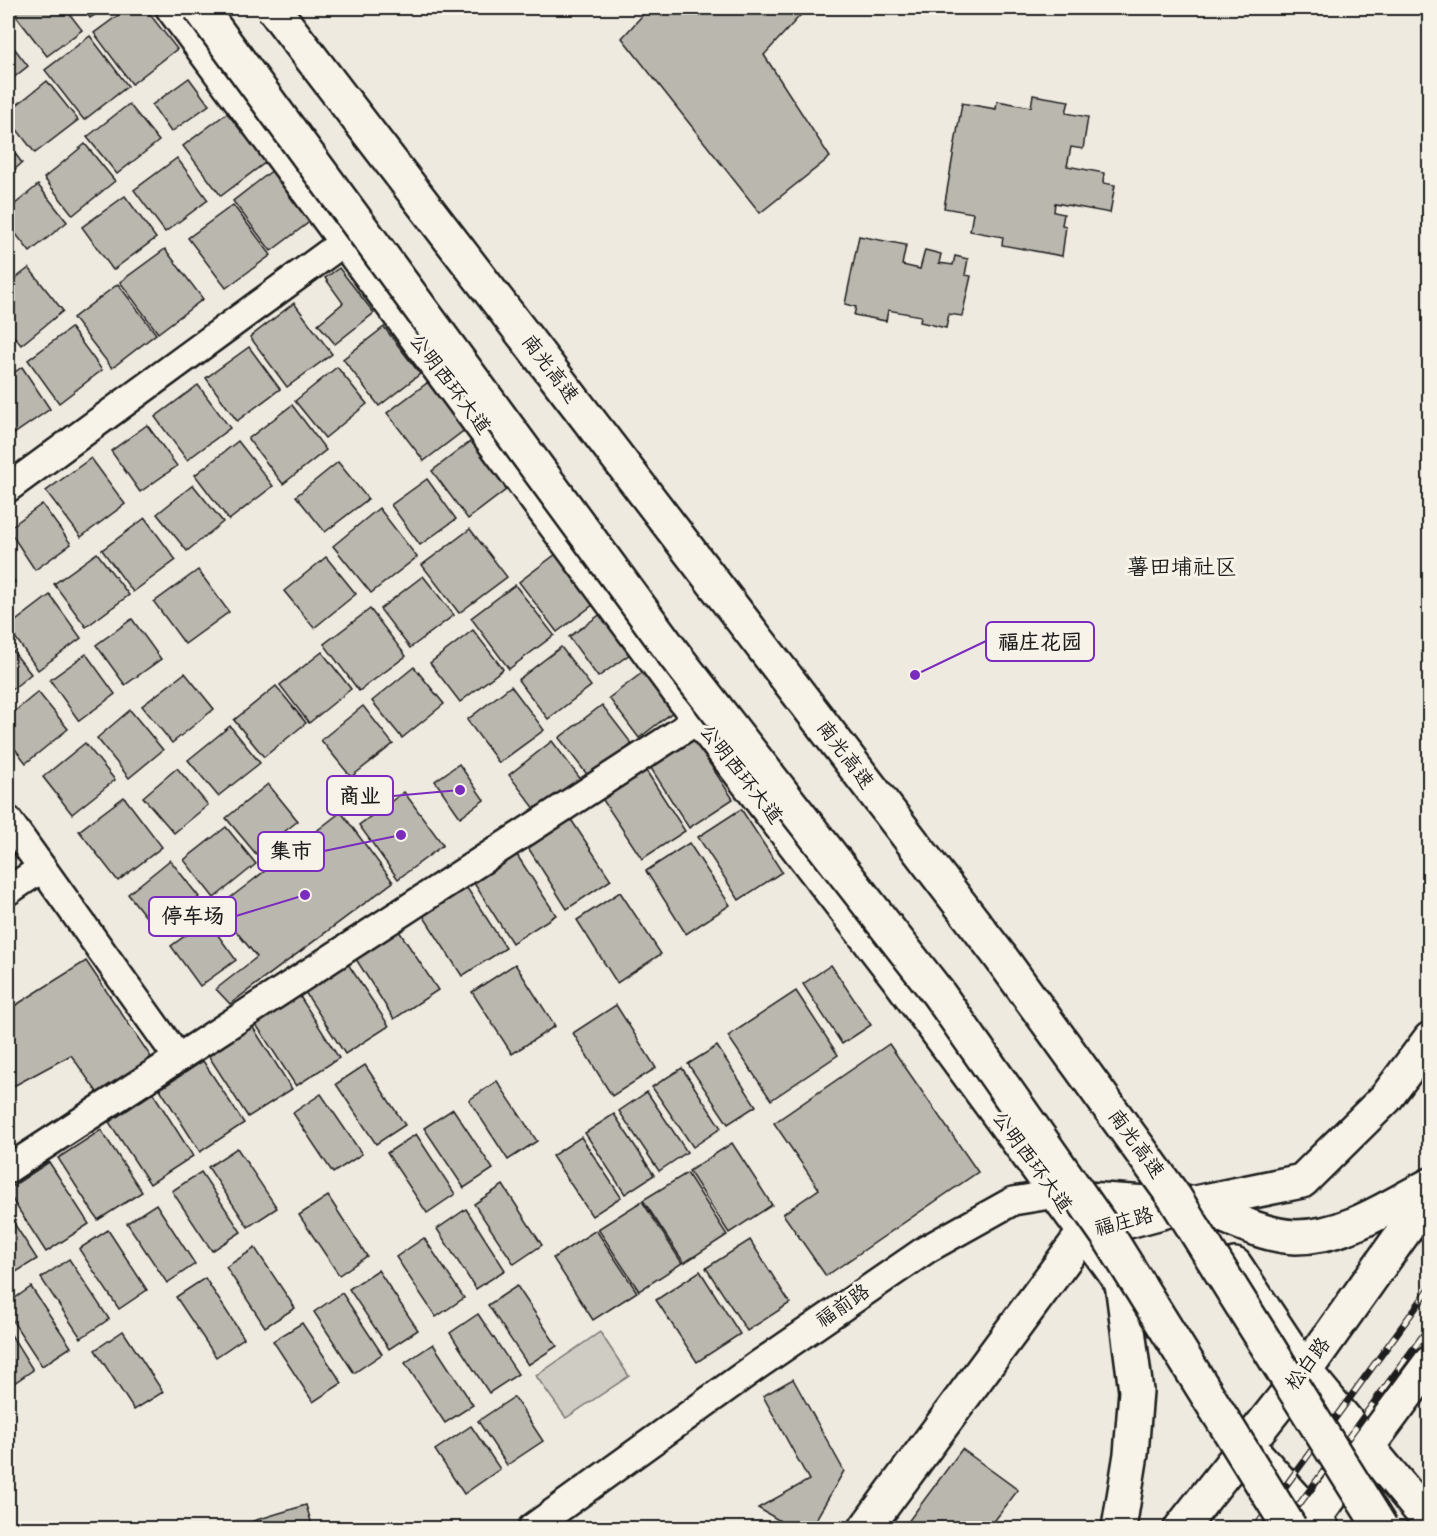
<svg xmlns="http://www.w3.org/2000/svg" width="1437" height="1536" font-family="'Architects Daughter','LXGW WenKai TC',sans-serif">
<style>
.green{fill:#cfccc3;stroke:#767470;stroke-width:1.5}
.building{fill:#bab7af;stroke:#1c1c1c;stroke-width:1.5}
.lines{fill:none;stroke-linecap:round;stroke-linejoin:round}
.street-casing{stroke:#1c1c1c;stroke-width:32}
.secondary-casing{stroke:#1c1c1c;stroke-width:38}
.primary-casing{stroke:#1c1c1c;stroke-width:38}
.highway-casing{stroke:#1c1c1c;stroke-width:38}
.street{stroke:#f7f3e8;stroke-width:27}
.secondary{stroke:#f7f3e8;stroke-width:33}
.primary{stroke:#f7f3e8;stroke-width:33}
.highway{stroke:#f7f3e8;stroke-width:33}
.rail-casing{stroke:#1c1c1c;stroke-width:7}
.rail{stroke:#f7f3e8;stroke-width:4.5;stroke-dasharray:14;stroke-linecap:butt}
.highway-bridge-casing{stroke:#1c1c1c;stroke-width:38;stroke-linecap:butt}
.highway-bridge{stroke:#f7f3e8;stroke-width:33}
.labels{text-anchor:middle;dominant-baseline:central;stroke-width:6;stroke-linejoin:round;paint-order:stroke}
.street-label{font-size:20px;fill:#1c1c1c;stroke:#f7f3e8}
.quarter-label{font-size:22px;fill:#1c1c1c;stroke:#f7f3e8}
.leader{fill:none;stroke:#7b2cbf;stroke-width:2}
.callout-dot{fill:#7b2cbf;stroke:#f7f3e8;stroke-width:2}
.callout{fill:#f7f3e8;stroke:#7b2cbf;stroke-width:2}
.callout-label{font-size:21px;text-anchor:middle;font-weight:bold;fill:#1c1c1c}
</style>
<rect width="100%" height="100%" fill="#eeeae0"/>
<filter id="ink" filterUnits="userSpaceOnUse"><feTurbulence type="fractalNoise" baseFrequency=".0167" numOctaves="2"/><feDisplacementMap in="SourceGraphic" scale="12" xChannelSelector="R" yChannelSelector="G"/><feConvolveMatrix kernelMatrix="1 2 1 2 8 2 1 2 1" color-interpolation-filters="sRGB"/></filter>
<g filter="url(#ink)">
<!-- green -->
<polygon class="green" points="600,1332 629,1376 566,1418 536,1376"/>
<!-- building -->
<g class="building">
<polygon points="18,8 65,8 82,30 47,56 13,12"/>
<polygon points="83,8 106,8 90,18"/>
<polygon points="128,8 145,8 177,49 132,84 94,33"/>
<polygon points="649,8 807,8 764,55 830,157 760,213 622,38"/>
<polygon points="90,36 128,86 84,120 45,70"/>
<polygon points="8,40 28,66 8,82"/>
<polygon points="189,78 209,105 171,132 152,105"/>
<polygon points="47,81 78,120 35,153 8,118 8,112"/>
<polygon points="1033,95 1069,101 1066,113 1088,117 1083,149 1071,147 1067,166 1104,173 1103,183 1115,185 1110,213 1055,203 1054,212 1064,214 1062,225 1066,226 1062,256 1002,245 1003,237 970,231 973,213 944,208 962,103 996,109 997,101 1031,107"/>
<polygon points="129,104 159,141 117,174 87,137"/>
<polygon points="227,113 266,162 221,196 183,146"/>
<polygon points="8,144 22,163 8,175"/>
<polygon points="85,144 115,181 73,215 44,178"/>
<polygon points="177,158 208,200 165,232 134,190"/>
<polygon points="278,166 316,217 271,251 233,201"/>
<polygon points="38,185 67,222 30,252 8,224 8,210"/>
<polygon points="125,196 156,238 113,270 82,227"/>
<polygon points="233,205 271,255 226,288 188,238"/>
<polygon points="859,236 906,245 902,265 920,269 925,250 941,254 939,263 953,265 955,256 968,259 965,275 971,276 962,316 949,314 946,328 920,322 921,316 888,310 886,321 854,315 856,307 845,304"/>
<polygon points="8,242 16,252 8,259"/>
<polygon points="165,249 203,299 158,333 120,282"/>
<polygon points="29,268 63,311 21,345 8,329 8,284"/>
<polygon points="339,268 374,313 335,344 318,324 343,303 325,278"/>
<polygon points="118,284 156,334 112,368 73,318"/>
<polygon points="294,303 332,354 287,387 250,337"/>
<polygon points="384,327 420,374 379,406 343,359"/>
<polygon points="71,328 102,370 59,403 28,360"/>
<polygon points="249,347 280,389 237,421 206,378"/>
<polygon points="22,367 50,409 8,438 8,377"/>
<polygon points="337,367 367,404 325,438 295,401"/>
<polygon points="435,377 471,425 424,461 387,413"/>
<polygon points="198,385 230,428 187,460 155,417"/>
<polygon points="292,405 326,450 283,484 248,439"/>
<polygon points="147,425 177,466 140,492 111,451"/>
<polygon points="479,435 515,483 468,519 432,471"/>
<polygon points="238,441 273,486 229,520 195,475"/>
<polygon points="91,458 125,504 81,537 46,491"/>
<polygon points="338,462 368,499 325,532 296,496"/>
<polygon points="427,479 456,519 420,545 391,505"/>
<polygon points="193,485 223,522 187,551 157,514"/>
<polygon points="42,504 71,544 35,570 8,529"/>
<polygon points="379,508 417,557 371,593 333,546"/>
<polygon points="145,518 176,560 133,592 102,550"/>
<polygon points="470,529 507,577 459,613 422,565"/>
<polygon points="564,548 602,598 557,632 519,582"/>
<polygon points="97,553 129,595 86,627 54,584"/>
<polygon points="326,557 356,594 314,628 284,591"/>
<polygon points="198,570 229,612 185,644 154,602"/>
<polygon points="8,571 15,582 8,587"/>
<polygon points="423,576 454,615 410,648 380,609"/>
<polygon points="515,585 554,635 509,669 471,618"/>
<polygon points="50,595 81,638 38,670 8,627"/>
<polygon points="370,609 406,656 359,691 324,644"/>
<polygon points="605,611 634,651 598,677 569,637"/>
<polygon points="132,619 161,659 125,685 96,645"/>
<polygon points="473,630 503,669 460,702 430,663"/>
<polygon points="8,645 31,674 8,693"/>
<polygon points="561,647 591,686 548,719 518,680"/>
<polygon points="322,652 351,689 309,723 280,685"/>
<polygon points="86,654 115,694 79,721 50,680"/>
<polygon points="651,666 682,705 639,738 609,698"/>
<polygon points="414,667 444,704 402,738 372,701"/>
<polygon points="185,673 214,709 172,743 142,706"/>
<polygon points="276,686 306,723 264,757 234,720"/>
<polygon points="511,686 544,730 499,763 467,720"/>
<polygon points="38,692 68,729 26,763 8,740 8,717"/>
<polygon points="602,705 632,744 589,777 559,738"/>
<polygon points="363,706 393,744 351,777 321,740"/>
<polygon points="130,710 163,750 129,778 97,738"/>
<polygon points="230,726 260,763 218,796 188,760"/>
<polygon points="692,737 733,799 689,828 649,765"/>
<polygon points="552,741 582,781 539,814 509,775"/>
<polygon points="85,743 115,780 72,814 43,777"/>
<polygon points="459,764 484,800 460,817 435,781"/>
<polygon points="177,768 208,805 174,833 143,797"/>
<polygon points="645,769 685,831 642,859 601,797"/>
<polygon points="268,784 298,821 256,854 226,818"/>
<polygon points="404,792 443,845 398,879 359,825"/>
<polygon points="124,797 162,847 118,881 79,831"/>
<polygon points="741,809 782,872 739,900 698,837"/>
<polygon points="341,812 393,882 230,1004 216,989 257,957 217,908"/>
<polygon points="570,818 611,880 567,909 527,846"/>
<polygon points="226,827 256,864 214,898 184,860"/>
<polygon points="689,843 730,905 686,934 646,871"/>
<polygon points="515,852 556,915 512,943 472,880"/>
<polygon points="170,860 199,897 157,931 128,894"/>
<polygon points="465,885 506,948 462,976 422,914"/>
<polygon points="620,892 661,954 617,983 577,920"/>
<polygon points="207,920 236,960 200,986 171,946"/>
<polygon points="397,928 438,990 394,1019 354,956"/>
<polygon points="86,961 151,1057 99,1095 71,1055 8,1089 13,1128 8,1130 8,1010"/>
<polygon points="348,964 389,1026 345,1054 305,992"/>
<polygon points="515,964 555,1026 512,1054 472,992"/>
<polygon points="831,965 871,1025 842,1044 803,984"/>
<polygon points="796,991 838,1055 771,1100 728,1036"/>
<polygon points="299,995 339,1058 296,1086 255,1023"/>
<polygon points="616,1005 656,1068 612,1096 573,1033"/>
<polygon points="252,1026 292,1089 248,1117 208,1055"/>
<polygon points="889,1044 978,1172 826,1276 783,1214 819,1189 774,1123"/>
<polygon points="717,1046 756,1106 728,1124 688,1064"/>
<polygon points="203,1061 244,1123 200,1152 160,1089"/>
<polygon points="365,1065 405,1125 376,1144 336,1084"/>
<polygon points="682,1068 721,1128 693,1147 652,1087"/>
<polygon points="497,1081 537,1141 508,1160 469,1100"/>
<polygon points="647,1092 687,1152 659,1171 619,1111"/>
<polygon points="153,1093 193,1156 150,1184 109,1122"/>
<polygon points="321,1094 362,1154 333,1173 293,1113"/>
<polygon points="453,1109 493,1169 464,1188 424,1128"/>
<polygon points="614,1114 654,1175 625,1194 585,1133"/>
<polygon points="101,1130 142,1192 98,1220 58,1158"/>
<polygon points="416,1134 455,1194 427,1213 387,1153"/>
<polygon points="581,1137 621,1197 592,1216 552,1156"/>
<polygon points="732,1143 772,1205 729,1233 689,1171"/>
<polygon points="237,1148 277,1208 248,1227 208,1167"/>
<polygon points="49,1162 89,1224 46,1252 8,1193 8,1189"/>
<polygon points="201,1172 241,1232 212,1251 172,1191"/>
<polygon points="687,1173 727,1235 684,1263 643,1200"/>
<polygon points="503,1185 542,1245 514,1264 474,1204"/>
<polygon points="328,1196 367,1256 339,1275 299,1215"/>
<polygon points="642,1201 682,1263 639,1291 598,1229"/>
<polygon points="156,1204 195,1264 167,1283 127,1223"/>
<polygon points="466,1209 505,1270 476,1289 437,1229"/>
<polygon points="8,1214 37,1259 8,1277"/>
<polygon points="108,1230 147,1290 119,1309 79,1249"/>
<polygon points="596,1230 637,1292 593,1320 553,1258"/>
<polygon points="424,1238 464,1298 436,1317 396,1257"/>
<polygon points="750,1240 790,1303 747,1331 706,1268"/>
<polygon points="255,1248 295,1308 265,1327 226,1267"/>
<polygon points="69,1259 109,1319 81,1338 41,1278"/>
<polygon points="378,1270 418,1330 389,1349 349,1289"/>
<polygon points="700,1271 740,1334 697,1362 656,1300"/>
<polygon points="205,1278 244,1338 216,1357 176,1297"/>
<polygon points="517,1286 557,1346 528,1365 488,1305"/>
<polygon points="31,1287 71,1347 42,1366 8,1314 8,1303"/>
<polygon points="342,1293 382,1354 354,1373 314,1312"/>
<polygon points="478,1314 518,1374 489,1393 450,1333"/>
<polygon points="302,1323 342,1383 313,1402 273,1341"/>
<polygon points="8,1330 33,1370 8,1387"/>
<polygon points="123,1331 163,1392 134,1410 95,1350"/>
<polygon points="433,1344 473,1405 445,1423 405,1363"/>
<polygon points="793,1379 844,1471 811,1528 792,1528 758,1508 809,1480 763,1396"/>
<polygon points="514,1397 543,1441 507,1465 478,1421"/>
<polygon points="471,1426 500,1469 464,1494 435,1450"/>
<polygon points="962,1449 1018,1490 989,1528 915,1528 907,1523"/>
<polygon points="306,1505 313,1528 255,1528 253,1521"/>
</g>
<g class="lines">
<defs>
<g id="street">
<polyline points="8,488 345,241"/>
<polyline points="8,820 178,1058 699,719"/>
<polyline points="8,891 42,868"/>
<polyline points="8,1169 178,1058"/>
<polyline points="532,1528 758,1365 927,1249 1013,1201 1056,1194 1178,1202"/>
</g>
<polyline id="secondary" points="866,1528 1084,1233 1195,1203 1302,1181 1386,1098 1430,1039"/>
<g id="primary">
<polyline points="173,8 699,719 898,978 1128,1291"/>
<polyline points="1235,1265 1305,1371 1430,1522"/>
<polyline points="1252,1450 1322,1528"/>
</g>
<g id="highway">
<path d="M1195 1203C1226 1216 1262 1236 1296 1237 1345 1237 1388 1207 1430 1185"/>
<polyline points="1119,1528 1131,1454 1136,1391 1122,1283"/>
<polyline points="1181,1528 1305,1371 1430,1195"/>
<polyline points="1307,1528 1430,1363"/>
</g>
</defs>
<!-- street casing -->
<use href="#street" class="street-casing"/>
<!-- secondary casing -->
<use href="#secondary" class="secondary-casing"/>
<!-- primary casing -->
<use href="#primary" class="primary-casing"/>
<!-- highway casing -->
<use href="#highway" class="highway-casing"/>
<!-- street -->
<use href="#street" class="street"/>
<!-- secondary -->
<use href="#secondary" class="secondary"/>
<!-- primary -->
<use href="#primary" class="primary"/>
<!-- highway -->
<use href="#highway" class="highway"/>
<defs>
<g id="rail">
<polyline points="1255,1528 1430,1288"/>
<polyline points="1282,1528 1430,1326"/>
</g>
</defs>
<!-- rail casing -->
<use href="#rail" class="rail-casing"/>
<!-- rail -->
<use href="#rail" class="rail"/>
<defs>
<g id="highway-bridge">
<polyline points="200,8 676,657 938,993 1109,1237 1290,1528"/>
<polyline points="273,8 999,955 1175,1198 1381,1528"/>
</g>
</defs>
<!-- highway-bridge casing -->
<use href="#highway-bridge" class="highway-bridge-casing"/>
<!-- highway-bridge -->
<use href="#highway-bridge" class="highway-bridge"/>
</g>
</g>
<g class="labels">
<!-- street labels -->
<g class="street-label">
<text transform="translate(550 369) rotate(53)">南光高速</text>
<text transform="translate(450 384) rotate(53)">公明西环大道</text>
<text transform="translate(845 755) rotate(53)">南光高速</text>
<text transform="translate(741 774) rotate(52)">公明西环大道</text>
<text transform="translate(1136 1144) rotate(54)">南光高速</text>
<text transform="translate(1032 1162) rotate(54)">公明西环大道</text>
<text transform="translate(1124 1222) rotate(-15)">福庄路</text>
<text transform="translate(843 1306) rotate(-35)">福前路</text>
<text transform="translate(1308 1364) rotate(-53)">松白路</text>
</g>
<!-- quarter labels -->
<g class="quarter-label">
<text x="1182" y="567">薯田埔社区</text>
</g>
</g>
<!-- callouts -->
<path class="leader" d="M915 675L986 641M460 790L393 796M401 835L324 851M305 895L236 916"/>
<g class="callout-dot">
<circle cx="915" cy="675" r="6"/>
<circle cx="460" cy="790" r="6"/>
<circle cx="401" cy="835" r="6"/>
<circle cx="305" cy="895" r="6"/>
</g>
<g class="callout">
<rect x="986" y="622" width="108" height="39" rx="6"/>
<rect x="327" y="776" width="66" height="39" rx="6"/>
<rect x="258" y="832" width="66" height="39" rx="6"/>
<rect x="149" y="897" width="87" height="39" rx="6"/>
</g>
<g class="callout-label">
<text x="1040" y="649">福庄花园</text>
<text x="360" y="803">商业</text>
<text x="291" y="858">集市</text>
<text x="193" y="923">停车场</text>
</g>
<!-- margin -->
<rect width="1437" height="1536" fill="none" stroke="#f7f3e8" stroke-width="30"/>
<rect x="15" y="15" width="1407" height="1506" fill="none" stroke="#1c1c1c" stroke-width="2" filter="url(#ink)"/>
</svg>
